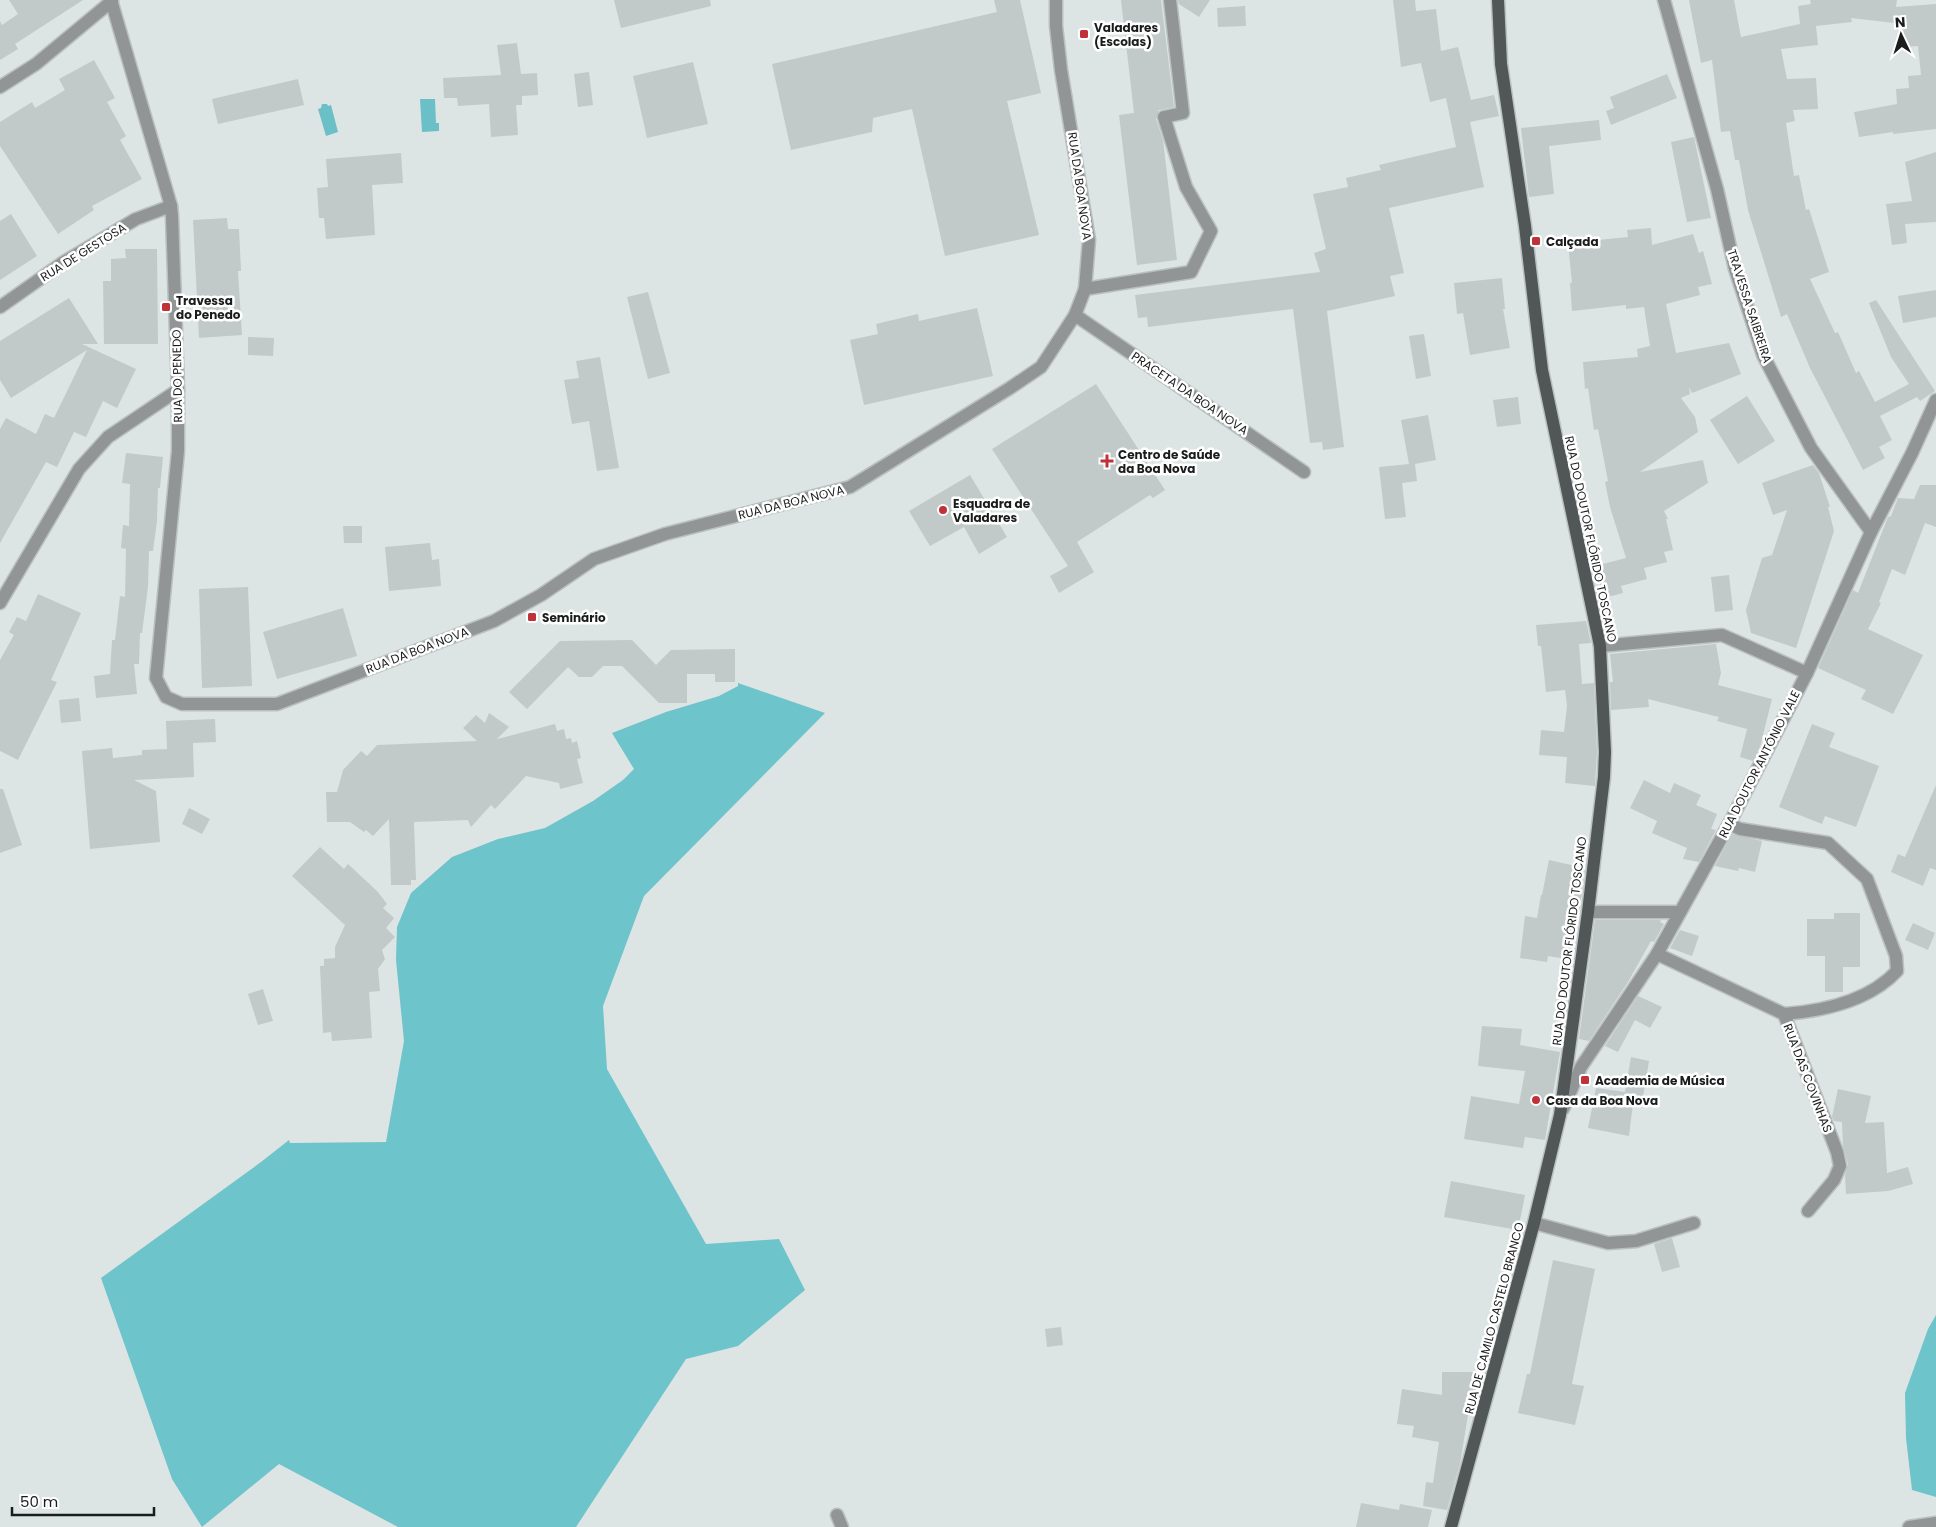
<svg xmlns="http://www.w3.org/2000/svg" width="1936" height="1527" font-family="Poppins,sans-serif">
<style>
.forest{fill:#6ec4cb}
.water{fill:#6bc0c7}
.building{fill:#c2c9c9}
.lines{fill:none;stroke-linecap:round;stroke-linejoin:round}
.minor-casing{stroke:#bac0c0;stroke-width:15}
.major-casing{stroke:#bac0c0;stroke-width:15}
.minor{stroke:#929595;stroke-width:12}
.major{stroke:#515656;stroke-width:12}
.poi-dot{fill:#c1313a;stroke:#fff;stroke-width:2}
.labels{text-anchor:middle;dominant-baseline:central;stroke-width:5;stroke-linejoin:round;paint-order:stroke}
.poi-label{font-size:12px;font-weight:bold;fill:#1a1c1c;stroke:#fff;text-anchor:start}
.street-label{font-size:12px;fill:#1a1c1c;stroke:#fff}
</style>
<rect width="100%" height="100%" fill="#dde4e4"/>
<!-- forest -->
<g class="forest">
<polygon points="738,683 825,713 644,896 603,1006 607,1069 706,1244 779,1239 805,1290 738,1346 686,1359 576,1527 398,1527 279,1464 202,1527 172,1479 101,1278 261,1162 289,1140 290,1143 386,1142 404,1041 396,960 397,927 411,893 452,857 498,839 545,828 593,801 623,780 634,769 612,733 666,712 719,696 738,686"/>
<polygon points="1936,1315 1936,1497 1912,1490 1906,1438 1905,1393 1928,1329"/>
</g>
<!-- water -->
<g class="water">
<polygon points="420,99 435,99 436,123 439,123 439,131 422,132"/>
<polygon points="322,104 327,104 328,106 331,105 338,132 326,136 318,109 321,108"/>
</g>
<!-- building -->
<g class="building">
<polygon points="9,0 83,0 15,44 18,49 0,60 0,21 2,25 18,14"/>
<polygon points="614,0 710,0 711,6 621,28"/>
<polygon points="994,0 1020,0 1041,93 1007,101 1039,235 945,256 912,109 873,118 872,132 791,150 772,64 997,12"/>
<polygon points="1121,0 1161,0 1174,107 1159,110 1156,119 1163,140 1177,260 1137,265 1119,115 1134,113"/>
<polygon points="1178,0 1210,0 1199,17 1179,4"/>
<polygon points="1393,0 1415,0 1416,11 1436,9 1441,51 1458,47 1471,100 1494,95 1499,116 1470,122 1484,187 1389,208 1404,273 1390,276 1395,296 1327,311 1344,447 1323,450 1322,442 1310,443 1293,309 1148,327 1147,317 1138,318 1135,295 1320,272 1314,253 1326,249 1313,194 1348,187 1346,178 1381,170 1379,165 1456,147 1446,98 1430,102 1421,63 1401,67"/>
<polygon points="1689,0 1734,0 1741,37 1800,24 1798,6 1811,4 1810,0 1897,0 1896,7 1936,4 1936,129 1893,134 1893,132 1859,137 1854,112 1897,104 1896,89 1909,88 1908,76 1921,75 1918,46 1905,47 1903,24 1851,18 1852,22 1816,26 1818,45 1781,49 1787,79 1816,78 1818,109 1793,110 1795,121 1786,123 1794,176 1799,175 1806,210 1809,209 1829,272 1810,279 1835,333 1838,332 1856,373 1859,371 1875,402 1909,384 1891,357 1869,303 1876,300 1935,391 1920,401 1917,397 1880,416 1892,440 1879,447 1885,458 1863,470 1810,368 1787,314 1781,317 1748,210 1739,160 1735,160 1730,131 1721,132 1712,60 1701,63"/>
<polygon points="1245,6 1246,26 1218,27 1217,8"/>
<polygon points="517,43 521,74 537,73 538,95 522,96 522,105 516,105 518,135 491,137 489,104 458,106 457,98 444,98 443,78 501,75 497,45"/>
<polygon points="94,60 115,98 107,102 126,136 120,140 142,179 92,206 94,210 58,234 0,146 0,122 32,102 35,108 65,90 59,79"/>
<polygon points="693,62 708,124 647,138 633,76"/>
<polygon points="589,72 593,105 578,107 574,74"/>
<polygon points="1667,74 1677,98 1611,125 1606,111 1614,108 1610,97"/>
<polygon points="298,79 304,105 218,124 212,99"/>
<polygon points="1599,120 1601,140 1549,146 1554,194 1529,197 1521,128"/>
<polygon points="1694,137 1711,218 1687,222 1671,142"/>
<polygon points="1936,152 1936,222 1905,224 1907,243 1892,245 1886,204 1912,201 1905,162"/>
<polygon points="401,153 403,183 372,185 375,235 326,239 324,218 319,218 317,188 328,187 326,159"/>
<polygon points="11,214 37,256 0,280 0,221"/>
<polygon points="227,218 228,229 239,229 241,271 238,271 242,335 199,338 193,220"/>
<polygon points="1651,228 1652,245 1693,234 1699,253 1703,251 1712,284 1698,287 1700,295 1666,304 1676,353 1729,343 1741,374 1692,393 1689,387 1690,394 1681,398 1695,417 1698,432 1640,472 1703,460 1708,483 1664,511 1668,519 1666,519 1673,550 1664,552 1667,562 1644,568 1647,579 1621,586 1623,593 1604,598 1595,566 1626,558 1610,507 1605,482 1608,481 1598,429 1594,430 1588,388 1585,389 1583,362 1638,357 1637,349 1650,346 1644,307 1626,309 1626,305 1572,311 1570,283 1572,283 1568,243 1628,237 1627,230"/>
<polygon points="125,249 157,249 158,344 104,344 103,281 111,281 111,259 126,258"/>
<polygon points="1502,278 1505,309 1503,309 1510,348 1470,355 1463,313 1457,314 1454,283"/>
<polygon points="1936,290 1936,317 1903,323 1898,296"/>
<polygon points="648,292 670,373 648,379 627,297"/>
<polygon points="69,298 98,344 82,344 136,369 117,408 103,401 86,437 74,432 57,467 46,462 0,543 0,429 6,418 36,434 45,414 54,418 87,350 11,398 0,380 0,341"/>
<polygon points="977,308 993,376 864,405 850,340 878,334 876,324 918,314 919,321"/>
<polygon points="1424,334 1431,376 1416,379 1409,336"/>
<polygon points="248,337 274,338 273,356 248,355"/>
<polygon points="600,357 619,468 597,471 589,421 572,424 564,380 579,378 576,361"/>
<polygon points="1096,384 1165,490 1153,498 1150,495 1077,542 1094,572 1059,593 1050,576 1068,566 992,449"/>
<polygon points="1747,396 1775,441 1738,464 1710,420"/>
<polygon points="1518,397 1521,424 1497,427 1493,400"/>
<polygon points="1428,415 1436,460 1415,464 1417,481 1402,483 1406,517 1385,519 1379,467 1409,464 1401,420"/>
<polygon points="126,453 163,457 160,488 158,488 157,521 153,551 149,551 148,587 142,633 140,633 139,664 134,664 137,694 96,698 94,676 110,674 112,640 115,640 120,596 125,597 126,549 121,548 123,525 129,526 130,484 122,483"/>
<polygon points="1813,465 1819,473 1830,507 1828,507 1834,531 1796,648 1751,633 1746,610 1762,558 1772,555 1787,510 1773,515 1762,483"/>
<polygon points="970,475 1007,537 979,554 964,527 930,546 909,511"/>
<polygon points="1920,485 1936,485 1936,527 1925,523 1905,575 1892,569 1879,602 1881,603 1868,629 1923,655 1893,714 1861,699 1866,690 1818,668 1853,590 1858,593 1888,517 1891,516 1898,498 1914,499"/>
<polygon points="343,526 362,526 362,543 344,543"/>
<polygon points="430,543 432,560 439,559 441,586 389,591 385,547"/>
<polygon points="1729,575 1733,610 1715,612 1711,577"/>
<polygon points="248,587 252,686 202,688 199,589"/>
<polygon points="38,594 81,613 51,680 57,682 18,760 0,751 0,660 14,635 9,632 17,617 26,621"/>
<polygon points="343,608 357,656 277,679 263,632"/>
<polygon points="1586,621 1591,643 1579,644 1582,684 1594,683 1597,752 1595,786 1565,783 1567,757 1539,755 1541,730 1564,732 1567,706 1565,690 1546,692 1541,646 1538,646 1536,625"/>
<polygon points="632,640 656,665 671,650 735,649 735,682 715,682 715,674 687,674 687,703 659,703 622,666 603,666 592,677 579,677 568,667 527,709 509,692 560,641"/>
<polygon points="1716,644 1721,673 1718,685 1772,699 1760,747 1753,761 1740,757 1747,729 1717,721 1719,717 1648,699 1649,707 1611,710 1610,682 1613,682 1610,654"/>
<polygon points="79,698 81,721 61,723 59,700"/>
<polygon points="489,713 509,727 497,739 555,724 557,731 564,729 566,739 571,738 572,743 577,741 581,758 577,759 583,783 560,789 559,783 526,776 495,809 491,805 471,827 468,820 414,822 416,880 411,880 411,885 391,885 389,819 373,836 366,830 364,832 350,822 327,822 326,792 337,792 343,770 361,751 367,756 377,745 477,741 463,728 476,715 485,723"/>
<polygon points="215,719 216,742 193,743 194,777 134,780 156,791 160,842 90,849 82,751 112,748 113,758 142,755 142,750 167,749 166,721"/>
<polygon points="1812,724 1835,733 1829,747 1879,766 1856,827 1825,816 1822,824 1779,807"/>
<polygon points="1644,780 1670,793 1674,783 1701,795 1696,805 1717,814 1711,829 1716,830 1699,862 1683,859 1687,848 1652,833 1657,821 1630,808"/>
<polygon points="1936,785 1936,870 1930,868 1923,886 1891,872 1898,854 1905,857"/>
<polygon points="0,789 3,789 22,845 0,853"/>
<polygon points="189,808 210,819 202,834 182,824"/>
<polygon points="1732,834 1762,841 1755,872 1739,868 1738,871 1715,866"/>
<polygon points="320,847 344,869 348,864 378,892 387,904 383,908 394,918 386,928 395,937 382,950 385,959 378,969 380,991 369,992 372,1038 332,1041 331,1032 323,1033 320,966 324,966 324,959 335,958 335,947 345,925 292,876"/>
<polygon points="1549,860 1585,868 1573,960 1548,956 1547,962 1520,958 1525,916 1537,918 1541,895 1542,895"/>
<polygon points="1834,913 1860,913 1860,967 1843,967 1843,992 1825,992 1825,956 1807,956 1807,919 1834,919"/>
<polygon points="1595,920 1661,920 1660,922 1664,924 1654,942 1651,941 1628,982 1589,1041 1579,1039"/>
<polygon points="1913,923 1935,933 1928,950 1905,940"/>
<polygon points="1680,930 1699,936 1692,956 1670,948"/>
<polygon points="263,989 273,1021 258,1025 248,994"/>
<polygon points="1638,996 1662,1007 1650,1028 1635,1020 1618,1052 1605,1046"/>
<polygon points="1482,1026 1522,1029 1520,1045 1560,1052 1545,1140 1525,1137 1523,1148 1464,1139 1471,1096 1519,1104 1525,1071 1478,1066"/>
<polygon points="1631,1057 1649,1061 1643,1097 1634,1095 1629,1136 1588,1128 1596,1088 1625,1092"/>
<polygon points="1838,1089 1871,1096 1865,1123 1884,1122 1887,1173 1908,1167 1913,1184 1888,1191 1846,1194 1845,1175 1848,1164 1843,1146 1842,1122 1834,1121 1832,1117"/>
<polygon points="1451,1181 1525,1195 1518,1230 1444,1217"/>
<polygon points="1672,1238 1680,1267 1662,1272 1654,1244"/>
<polygon points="1553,1260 1595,1269 1572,1384 1584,1386 1575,1425 1518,1413 1527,1374 1530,1374"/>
<polygon points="1061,1327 1063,1345 1047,1347 1045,1329"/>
<polygon points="1442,1372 1476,1372 1476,1388 1472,1416 1468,1415 1460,1464 1447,1510 1423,1506 1426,1482 1433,1483 1439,1442 1412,1437 1414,1426 1397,1424 1402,1389 1442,1395"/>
<polygon points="1361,1503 1399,1510 1400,1504 1432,1510 1428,1527 1356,1527"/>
</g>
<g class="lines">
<defs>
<g id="minor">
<polyline points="111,0 171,206 172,216 178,390 178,451 156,678 166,697 182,704 277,704 494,621 541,595 594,559 665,534 850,487 1010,388 1041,367 1075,315 1085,289 1089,240 1061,70 1056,26 1056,0"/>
<polyline points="1664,0 1717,189 1735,269 1763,355 1811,448 1871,532"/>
<polyline points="0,87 36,64 112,1"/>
<polyline points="1085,289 1191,272 1211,231 1186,187 1164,117 1183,113 1170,0"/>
<polyline points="0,307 64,262 136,219 171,206"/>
<polyline points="1075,315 1304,472"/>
<polyline points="0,603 79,469 108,437 178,390"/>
<polyline points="1600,646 1722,635 1807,673"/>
<path d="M1729 824 1740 829 1828 843 1867 879 1896 956 1897 971C1869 1001 1823 1011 1784 1014"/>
<polyline points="1588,912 1680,912"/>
<polyline points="1657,954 1784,1014 1837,1152 1840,1166 1834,1180 1808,1211"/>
<polyline points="1563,1109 1581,1067 1657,954 1729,824 1807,673 1871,532 1912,453 1936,400"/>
<polyline points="1534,1223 1608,1243 1636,1241 1694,1223"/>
<polyline points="837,1515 842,1527"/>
<polyline points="1909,1527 1936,1523"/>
</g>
<polyline id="major" points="1451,1527 1534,1223 1560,1115 1588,912 1604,777 1605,752 1600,646 1542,370 1525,226 1501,64 1498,0"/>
</defs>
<!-- minor casing -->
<use href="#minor" class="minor-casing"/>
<!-- major casing -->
<use href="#major" class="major-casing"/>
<!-- minor -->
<use href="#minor" class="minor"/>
<!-- major -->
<use href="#major" class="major"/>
</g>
<!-- markers -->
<g class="poi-dot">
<rect x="1079" y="29" width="10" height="10" rx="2.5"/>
<rect x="1531" y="236" width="10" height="10" rx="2.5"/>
<rect x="161" y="302" width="10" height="10" rx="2.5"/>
<path d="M1104.5 453.5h5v5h5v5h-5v5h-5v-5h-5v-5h5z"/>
<circle cx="943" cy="510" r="5"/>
<rect x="527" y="612" width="10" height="10" rx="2.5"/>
<rect x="1580" y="1075" width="10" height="10" rx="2.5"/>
<circle cx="1536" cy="1100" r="5"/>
</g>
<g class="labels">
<!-- poi labels -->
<g class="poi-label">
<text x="1094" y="27">Valadares<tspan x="1094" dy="14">(Escolas)</tspan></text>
<text x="1546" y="241">Calçada</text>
<text x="176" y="300">Travessa<tspan x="176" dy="14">do Penedo</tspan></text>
<text x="1118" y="454">Centro de Saúde<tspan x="1118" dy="14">da Boa Nova</tspan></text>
<text x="953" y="503">Esquadra de<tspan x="953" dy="14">Valadares</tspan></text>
<text x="542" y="617">Seminário</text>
<text x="1595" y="1080">Academia de Música</text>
<text x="1546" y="1100">Casa da Boa Nova</text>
</g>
<!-- street labels -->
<g class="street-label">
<text transform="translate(1080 186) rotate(82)">RUA DA BOA NOVA</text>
<text transform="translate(83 252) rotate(-32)">RUA DE GESTOSA</text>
<text transform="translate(1750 306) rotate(72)">TRAVESSA SAIBREIRA</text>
<text transform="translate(177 376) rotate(-91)">RUA DO PENEDO</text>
<text transform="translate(1190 393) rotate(34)">PRACETA DA BOA NOVA</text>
<text transform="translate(791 502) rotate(-14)">RUA DA BOA NOVA</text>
<text transform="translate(1591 539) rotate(78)">RUA DO DOUTOR FLÓRIDO TOSCANO</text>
<text transform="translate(417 650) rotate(-21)">RUA DA BOA NOVA</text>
<text transform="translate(1759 764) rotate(-63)">RUA DOUTOR ANTÓNIO VALE</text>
<text transform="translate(1569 941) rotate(-83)">RUA DO DOUTOR FLÓRIDO TOSCANO</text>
<text transform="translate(1808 1078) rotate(69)">RUA DAS COVINHAS</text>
<text transform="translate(1494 1318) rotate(-75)">RUA DE CAMILO CASTELO BRANCO</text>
</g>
</g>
<!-- north arrow -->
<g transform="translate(1901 35) rotate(356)" stroke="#ffffff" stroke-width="4" paint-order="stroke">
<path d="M0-4L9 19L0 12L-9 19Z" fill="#1a1c1c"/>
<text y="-8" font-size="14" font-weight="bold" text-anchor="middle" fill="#1a1c1c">N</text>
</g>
<!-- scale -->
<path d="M12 1507v8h142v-8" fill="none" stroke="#1a1c1c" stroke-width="2.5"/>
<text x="20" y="1507" font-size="15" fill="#1a1c1c" stroke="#ffffff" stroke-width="4" paint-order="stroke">50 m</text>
</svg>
